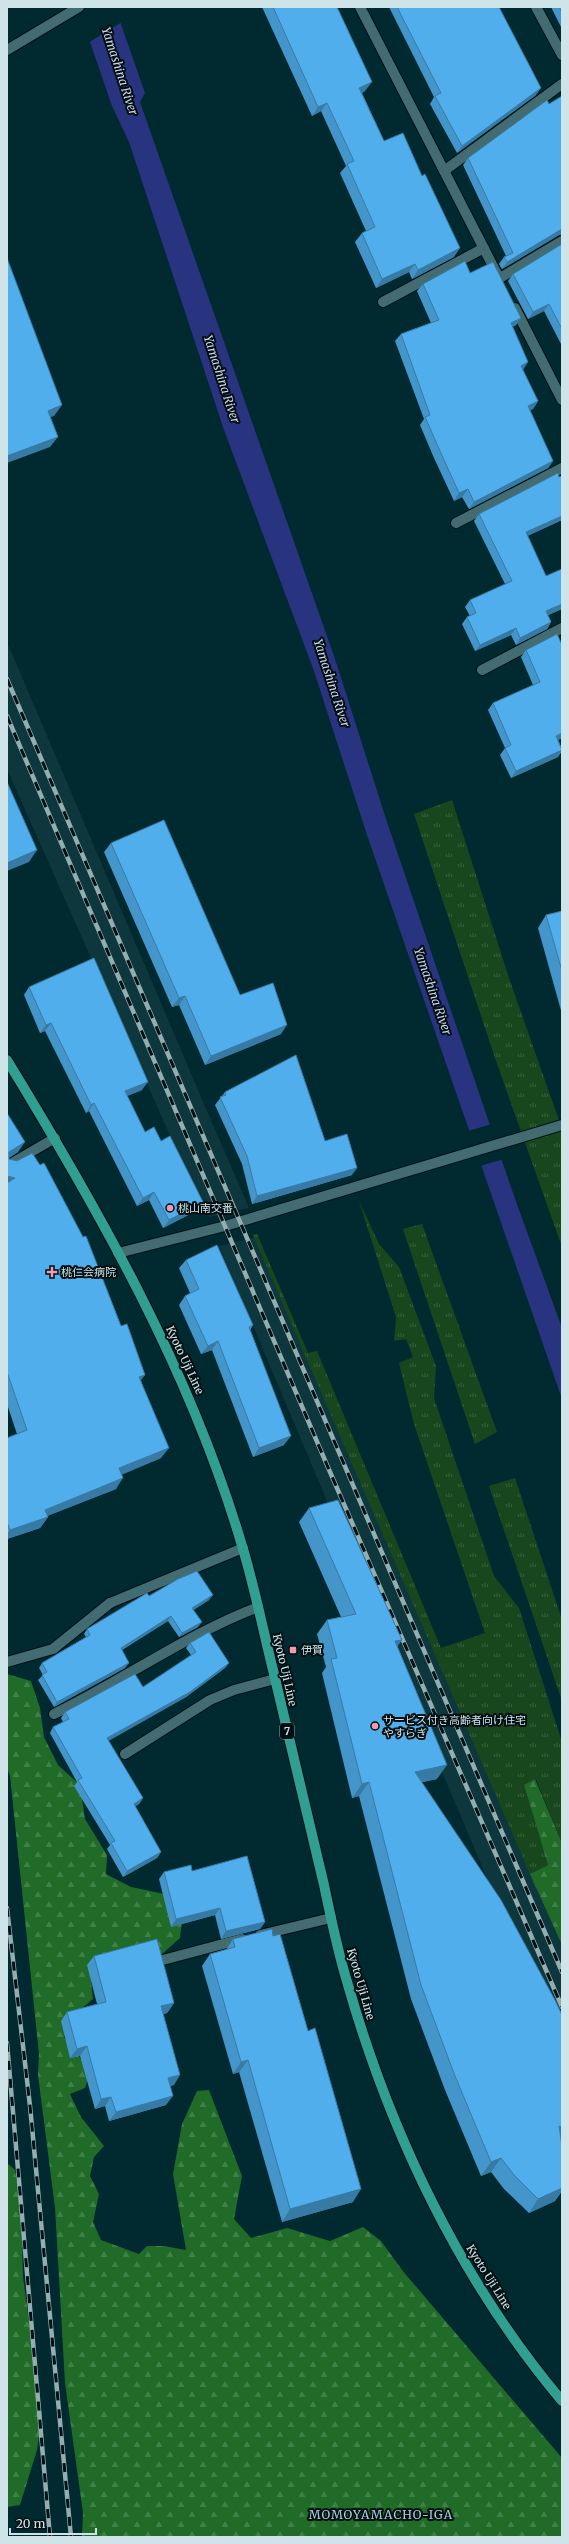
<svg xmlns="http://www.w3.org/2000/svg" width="569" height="2544" font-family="Merriweather,'Noto Sans JP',serif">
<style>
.built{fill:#0d373c}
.grass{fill:url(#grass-tufts)}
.forest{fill:url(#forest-firs)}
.water{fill:#28347f}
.pier{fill:#002a30}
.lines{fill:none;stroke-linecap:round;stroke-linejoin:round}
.service-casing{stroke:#001114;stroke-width:12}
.minor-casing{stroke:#001114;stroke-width:12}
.tertiary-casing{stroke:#001114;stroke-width:12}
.primary-casing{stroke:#001114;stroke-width:12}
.service{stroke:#436b72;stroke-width:10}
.minor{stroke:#436b72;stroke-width:10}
.tertiary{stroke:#436b72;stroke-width:10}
.primary{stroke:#309f91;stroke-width:10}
.rail-casing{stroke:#93aeb3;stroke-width:4.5}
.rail{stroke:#021013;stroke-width:3;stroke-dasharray:9;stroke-linecap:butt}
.wall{fill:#4496ca}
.shaded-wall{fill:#377aa4}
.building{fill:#4faeeb;stroke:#377aa4}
.poi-dot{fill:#f39aab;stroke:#021013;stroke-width:1.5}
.labels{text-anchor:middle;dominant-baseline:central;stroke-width:4;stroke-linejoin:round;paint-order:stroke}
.shield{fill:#021013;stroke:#92a4a8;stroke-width:1}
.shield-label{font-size:10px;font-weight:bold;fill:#cfe4e8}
.poi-label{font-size:11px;fill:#cfe4e8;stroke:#021013;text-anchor:start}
.street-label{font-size:11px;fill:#cfe4e8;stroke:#021013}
.water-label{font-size:12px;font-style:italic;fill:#ced5eb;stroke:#021013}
.neighbourhood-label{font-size:12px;letter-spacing:1px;fill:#a4cfd6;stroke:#021013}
</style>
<defs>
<pattern id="grass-tufts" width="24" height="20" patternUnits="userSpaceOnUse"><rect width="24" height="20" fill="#19471d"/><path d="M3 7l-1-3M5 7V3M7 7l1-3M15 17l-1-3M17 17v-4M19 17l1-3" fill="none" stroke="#39613e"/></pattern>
<pattern id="forest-firs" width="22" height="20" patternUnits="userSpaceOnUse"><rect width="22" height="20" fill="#1f6b27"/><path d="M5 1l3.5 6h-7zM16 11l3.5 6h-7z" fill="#3e8046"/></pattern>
</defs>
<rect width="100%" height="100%" fill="#002a30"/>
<!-- built -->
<g class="built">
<polygon points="7,642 204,1104 249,1208 209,1217 164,1122 7,769"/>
<polygon points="256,1237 456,1689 562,1942 562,2055 219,1246"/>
</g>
<!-- grass -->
<g class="grass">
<polygon points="452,800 509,978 562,1129 562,1247 495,1058 414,814"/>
<polygon points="359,1201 379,1244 399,1267 436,1366 434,1398 494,1576 519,1608 562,1742 562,1843 536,1779 524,1785 548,1865 530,1874 253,1235 257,1234 308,1353 317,1351 441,1648 485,1633 414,1424 399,1363 413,1357 406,1339 394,1341 396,1317"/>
<polygon points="422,1224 497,1432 475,1444 403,1229"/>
<polygon points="515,1478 562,1620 562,1701 489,1486"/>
</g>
<!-- forest -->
<g class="forest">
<polygon points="7,1674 31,1681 40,1708 44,1737 58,1765 80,1785 85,1819 107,1855 106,1874 131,1887 169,1895 182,1920 180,1938 162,1954 89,1964 93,1999 75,2014 64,2037 90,2071 85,2088 70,2094 81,2117 104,2146 94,2157 90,2176 99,2194 93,2222 101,2240 139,2254 147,2246 164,2246 186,2250 173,2174 182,2124 197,2091 209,2090 242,2176 234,2219 251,2238 287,2228 330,2241 363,2227 381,2241 402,2270 562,2458 562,2537 82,2537 83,2513 65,2383 55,2208 38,2075 39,2054 10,1776 7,1768"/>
<polygon points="535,1779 562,1843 562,1945 530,1874 548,1865 524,1785"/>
<polygon points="7,2163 15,2170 21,2210 23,2277 42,2416 37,2450 20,2505 7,2507"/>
</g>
<!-- water -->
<polygon class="water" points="78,7 115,7 145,93 140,102 335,659 387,822 514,1196 562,1328 562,1399 367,835 314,671 224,430 129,142 112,106"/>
<!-- pier -->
<g class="pier">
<polygon points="76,7 117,7 122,22 88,43"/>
<polygon points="492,1124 504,1159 480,1166 468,1131"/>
</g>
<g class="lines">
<defs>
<g id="service">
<polyline points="383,302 484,248"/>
<polyline points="456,523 562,468"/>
<polyline points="482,670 562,628"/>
<polyline points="7,1166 55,1138"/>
<polyline points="7,1662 53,1649 110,1603"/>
<polyline points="125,1754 210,1700 234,1690 275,1679"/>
<polyline points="260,1935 331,1918"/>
<polyline points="159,1961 242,1939"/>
</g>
<g id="minor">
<polyline points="360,7 497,274"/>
<polyline points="536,7 562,55"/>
<polyline points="444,171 562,84"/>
<polyline points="500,278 562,241"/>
<polyline points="515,308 562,400"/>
<polyline points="110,1603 243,1548"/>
<path d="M54 1714C122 1681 187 1634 258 1607"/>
</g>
<g id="tertiary">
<polyline points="7,50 79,7"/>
<polyline points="118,1253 225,1226 562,1125"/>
</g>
<path id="primary" d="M7 1060C101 1214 192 1374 243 1549 255 1589 263 1630 273 1670 290 1742 307 1814 324 1885 331 1919 338 1953 348 1985 391 2135 461 2281 562 2401"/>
</defs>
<!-- service casing -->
<use href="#service" class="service-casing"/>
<!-- minor casing -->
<use href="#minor" class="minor-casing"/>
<!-- tertiary casing -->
<use href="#tertiary" class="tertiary-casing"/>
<!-- primary casing -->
<use href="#primary" class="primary-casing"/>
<!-- service -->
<use href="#service" class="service"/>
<!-- minor -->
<use href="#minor" class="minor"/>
<!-- tertiary -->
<use href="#tertiary" class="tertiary"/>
<!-- primary -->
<use href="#primary" class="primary"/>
<defs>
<g id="rail">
<polyline points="7,679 562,1972"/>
<polyline points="7,716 327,1465 562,2007"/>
<polyline points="7,1908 30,2106 71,2537"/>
<polyline points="7,2043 50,2537"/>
</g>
</defs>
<!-- rail casing -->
<use href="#rail" class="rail-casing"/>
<!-- rail -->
<use href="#rail" class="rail"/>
</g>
<!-- wall -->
<g class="wall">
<polygon points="262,7 337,7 365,91 362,93 384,141 454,257 412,279 409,272 376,288 355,242 362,233 366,231 340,173 346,166 321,111 312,116"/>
<polygon points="389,7 499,7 536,95 457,153 430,104 434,97"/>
<polygon points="551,7 562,7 562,29"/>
<polygon points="562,96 562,235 559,235 502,269 499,264 504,257 506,256 463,165 468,158"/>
<polygon points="562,244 562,346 544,311 528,319 508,281 513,274"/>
<polygon points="470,273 521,318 516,325 512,327 523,370 538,401 533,409 530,410 553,461 548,468 469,509 462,497 454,501 434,458 420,425 424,419 395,341 401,334 431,323 417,291 423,284"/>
<polygon points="562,476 562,520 527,536 546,576 562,569 562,609 548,615 551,622 547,629 516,645 511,635 475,651 462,624 467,617 470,616 465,607 470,600 505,584 474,521 479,514"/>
<polygon points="557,634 562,738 558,740 562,749 562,751 558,757 511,778 500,755 505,748 488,710 493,703 533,685 521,657 526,650"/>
<polygon points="111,843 240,995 281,1034 205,1065 179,1005 172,1007 104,852"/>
<polygon points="562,911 562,1014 538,928 546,915"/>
<polygon points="29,987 142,1090 127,1096 145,1132 161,1141 198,1210 163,1228 149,1200 137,1206 89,1111 86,1113 45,1031 40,1033 24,995"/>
<polygon points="225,1092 325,1141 352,1175 252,1204 242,1164 215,1105"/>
<polygon points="7,1113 18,1152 9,1158 9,1159 141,1380 161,1458 122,1474 116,1489 47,1516 48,1517 40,1528 7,1539 7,1438 17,1434 7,1404"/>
<polygon points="186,1260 253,1325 250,1330 284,1445 253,1457 212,1350 201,1354 179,1305 185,1296 190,1293 179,1268"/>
<polygon points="309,1508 402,1640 397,1646 437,1779 422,1782 561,2142 562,2146 562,2191 555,2201 529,2213 504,2189 491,2172 481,2176 445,2090 411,1999 359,1796 352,1798 322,1673 326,1667 317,1634 327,1620 341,1617 299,1522"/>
<polygon points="149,1596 209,1600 193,1610 198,1627 179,1637 168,1621 122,1650 125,1668 54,1707 38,1680 43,1675 39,1668 42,1663 86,1637 84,1634 87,1629"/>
<polygon points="190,1643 229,1663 225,1668 186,1697 108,1741 143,1798 139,1804 135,1806 161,1852 157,1858 123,1877 107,1849 110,1845 74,1786 77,1782 50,1733 53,1727 63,1722 61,1718 65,1712 143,1687 191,1655 186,1648"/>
<polygon points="192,1871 265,1922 260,1929 221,1939 215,1915 171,1927 159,1879 164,1872"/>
<polygon points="233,1939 353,2202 282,2222 239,2072 233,2074 202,1966 210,1954 226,1950"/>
<polygon points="94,1956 174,2003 167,2013 163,2014 174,2085 170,2086 166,2105 109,2121 105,2106 95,2109 80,2056 70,2058 61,2021 67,2012 97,2004 87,1965"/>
</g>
<!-- shaded-wall -->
<g class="shaded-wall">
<polygon points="372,82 365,91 353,97 359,88"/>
<polygon points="541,88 536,95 457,153 462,146"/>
<polygon points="327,103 321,111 312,116 318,107"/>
<polygon points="562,229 562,235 559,235 502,269 507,262"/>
<polygon points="460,248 454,257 412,279 418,270"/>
<polygon points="415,264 409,272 376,288 382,279"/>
<polygon points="549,304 544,311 528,319 533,312"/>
<polygon points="521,318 516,325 505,331 511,323"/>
<polygon points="528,362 523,370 521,366"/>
<polygon points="538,401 533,409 523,413 528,406"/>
<polygon points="62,405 54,416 40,421 48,411"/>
<polygon points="58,437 50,447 7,463 7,456"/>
<polygon points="553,461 548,468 469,509 474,502"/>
<polygon points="468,489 462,497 454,501 459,493"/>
<polygon points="562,516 562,520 521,539 526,532"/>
<polygon points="562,604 562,609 542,618 546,611"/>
<polygon points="551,622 547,629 516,645 520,638"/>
<polygon points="516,628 511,635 475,651 480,645"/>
<polygon points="562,733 562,738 551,743 556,736"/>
<polygon points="562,750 558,757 511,778 516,771"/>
<polygon points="37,850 29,862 7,871 7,863"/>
<polygon points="185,996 179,1005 172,1007 179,998"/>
<polygon points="51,1023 45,1031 40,1033 46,1025"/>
<polygon points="287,1025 281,1034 205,1065 211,1056"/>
<polygon points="148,1082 142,1090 119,1099 125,1091"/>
<polygon points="94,1103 89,1111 86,1113 91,1105"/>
<polygon points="25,1142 18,1152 7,1159 9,1152"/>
<polygon points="357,1168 352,1175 252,1204 257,1196"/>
<polygon points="7,1176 15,1178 7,1189"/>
<polygon points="154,1192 149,1200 137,1206 143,1198"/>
<polygon points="203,1202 198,1210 163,1228 169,1220"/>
<polygon points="218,1341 212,1350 201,1354 208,1346"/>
<polygon points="145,1375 137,1385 139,1377"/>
<polygon points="291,1436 284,1445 253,1457 259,1448"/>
<polygon points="169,1448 161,1458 112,1479 119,1468"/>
<polygon points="123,1478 116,1489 37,1520 45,1510"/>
<polygon points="48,1517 40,1528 7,1539 7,1534 10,1530"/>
<polygon points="213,1595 209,1600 189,1613 192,1608"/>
<polygon points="171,1616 168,1621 117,1652 121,1648"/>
<polygon points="202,1622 198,1627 179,1637 182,1633"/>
<polygon points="402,1640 392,1654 395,1641"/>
<polygon points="129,1663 125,1668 54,1707 57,1702"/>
<polygon points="229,1663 225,1668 186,1697 103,1744 107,1738"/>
<polygon points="447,1765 437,1779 406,1786 415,1772"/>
<polygon points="369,1782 359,1796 352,1798 362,1784"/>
<polygon points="143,1798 139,1804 130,1810 134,1804"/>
<polygon points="161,1852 157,1858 123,1877 127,1871"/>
<polygon points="220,1908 215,1915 171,1927 176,1919"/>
<polygon points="265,1922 260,1929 221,1939 226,1931"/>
<polygon points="174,2003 167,2013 154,2016 161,2006"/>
<polygon points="87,2046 80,2056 70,2058 77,2049"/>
<polygon points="248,2060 239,2072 233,2074 241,2062"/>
<polygon points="180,2075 174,2085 161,2088 168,2078"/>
<polygon points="173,2096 166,2105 109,2121 116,2112"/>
<polygon points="111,2097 105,2106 95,2109 101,2099"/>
<polygon points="559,2126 562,2127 562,2143 549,2140"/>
<polygon points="501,2158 491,2172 481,2176 491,2162"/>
<polygon points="562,2188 562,2191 555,2201 529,2213 538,2199"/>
<polygon points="361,2189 353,2202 282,2222 290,2209"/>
</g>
<!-- building -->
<g class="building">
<polygon points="273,7 337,7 372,82 359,88 384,141 403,133 422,176 425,174 460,248 418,270 415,264 382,279 362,233 375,227 347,164 354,161 327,103 318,107"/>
<polygon points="397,7 499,7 541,88 462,146 435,96 441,93"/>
<polygon points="559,7 562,7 562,12"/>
<polygon points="562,96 562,229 507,262 504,257 513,253 468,158 547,100 549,104"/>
<polygon points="562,244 562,329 549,304 533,312 513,274"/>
<polygon points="7,258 62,405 48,411 58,437 7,456"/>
<polygon points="465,261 470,273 493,262 521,318 511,323 528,362 521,366 538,401 528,406 553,461 474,502 468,489 459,493 440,451 425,417 430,415 401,334 439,320 423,284"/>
<polygon points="558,473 559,477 562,476 562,516 526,532 546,576 562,569 562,604 546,611 551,622 520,638 516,628 480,645 467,617 476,613 470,600 512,581 479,514"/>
<polygon points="557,634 562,645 562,733 556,736 562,750 516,771 505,748 511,745 493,703 540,682 526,650"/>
<polygon points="7,782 37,850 7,863"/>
<polygon points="164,820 240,995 273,983 287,1025 211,1056 185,996 179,998 111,843"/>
<polygon points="562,911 562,971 546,915"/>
<polygon points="94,958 148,1082 125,1091 145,1132 154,1127 161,1141 170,1136 203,1202 169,1220 154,1192 143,1198 94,1103 91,1105 51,1023 46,1025 29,987"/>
<polygon points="296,1055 325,1141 347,1134 357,1168 257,1196 247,1156 220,1097 226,1095 225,1092"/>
<polygon points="7,1113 25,1142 9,1152 9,1159 17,1161 32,1153 40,1165 44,1163 83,1237 86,1236 121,1326 127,1324 145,1375 139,1377 169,1448 119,1468 123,1478 45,1510 48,1517 10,1530 7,1522 7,1438 27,1430 7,1372 7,1183 15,1178 7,1176"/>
<polygon points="217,1245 253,1325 249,1327 291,1436 259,1448 218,1341 208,1346 185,1296 199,1289 186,1260"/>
<polygon points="338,1500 402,1640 395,1641 447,1765 415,1772 501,1900 556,2002 562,2015 562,2127 559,2126 562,2146 562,2188 538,2199 514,2175 501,2158 491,2162 455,2076 421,1985 369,1782 362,1784 331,1659 337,1658 327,1620 356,1614 309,1508"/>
<polygon points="197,1571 213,1595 192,1608 202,1622 182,1633 171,1616 121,1648 129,1663 57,1702 42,1675 47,1672 42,1663 90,1635 87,1629 147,1593 149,1596 178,1579"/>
<polygon points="209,1632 229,1663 190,1692 107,1738 143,1798 134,1804 161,1852 127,1871 111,1843 115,1841 78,1780 82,1778 53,1727 69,1719 65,1712 135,1674 143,1687 196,1652 190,1643"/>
<polygon points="247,1856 265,1922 226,1931 220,1908 176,1919 164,1872 191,1865 192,1871"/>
<polygon points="272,1929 273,1936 280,1934 308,2031 315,2028 361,2189 290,2209 248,2060 241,2062 210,1954 235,1947 233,1939"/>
<polygon points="157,1939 174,2003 161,2006 180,2075 168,2078 173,2096 116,2112 111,2097 101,2099 87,2046 77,2049 67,2012 106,2002 94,1956"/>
</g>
<!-- markers -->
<g class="poi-dot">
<circle cx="170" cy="1208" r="4"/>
<path d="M50 1266h4v4h4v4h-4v4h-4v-4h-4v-4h4z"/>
<rect x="289" y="1646" width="8" height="8" rx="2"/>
<circle cx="375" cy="1726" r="4"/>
</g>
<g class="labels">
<!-- shield labels -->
<rect class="shield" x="280" y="1723" width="14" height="16" rx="3"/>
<g class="shield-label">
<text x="287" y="1731">7</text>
</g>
<!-- poi labels -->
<g class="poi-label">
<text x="178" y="1208">桃山南交番</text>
<text x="61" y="1272">桃仁会病院</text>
<text x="301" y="1650">伊賀</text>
<text x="383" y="1720">サービス付き高齢者向け住宅<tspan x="383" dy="13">やすらぎ</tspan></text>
</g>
<!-- street labels -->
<g class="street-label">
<text transform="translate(185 1360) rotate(65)">Kyoto Uji Line</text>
<text transform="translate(285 1670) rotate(77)">Kyoto Uji Line</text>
<text transform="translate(361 1984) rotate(74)">Kyoto Uji Line</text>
<text transform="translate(489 2277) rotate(58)">Kyoto Uji Line</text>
</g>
<!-- water labels -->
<g class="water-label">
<text transform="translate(120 71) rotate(72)">Yamashina River</text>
<text transform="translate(222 379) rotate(72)">Yamashina River</text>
<text transform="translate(332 683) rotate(72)">Yamashina River</text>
<text transform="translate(433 991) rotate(71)">Yamashina River</text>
</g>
<!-- neighbourhood labels -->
<g class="neighbourhood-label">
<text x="381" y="2514">MOMOYAMACHO-IGA</text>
</g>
</g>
<!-- border -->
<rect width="569" height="2544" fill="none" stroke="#cfe4e8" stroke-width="16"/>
<!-- scale -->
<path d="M10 2528v6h86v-6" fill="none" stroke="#cfe4e8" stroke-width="2"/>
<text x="16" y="2528" font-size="12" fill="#cfe4e8" stroke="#021013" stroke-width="3" paint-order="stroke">20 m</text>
</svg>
